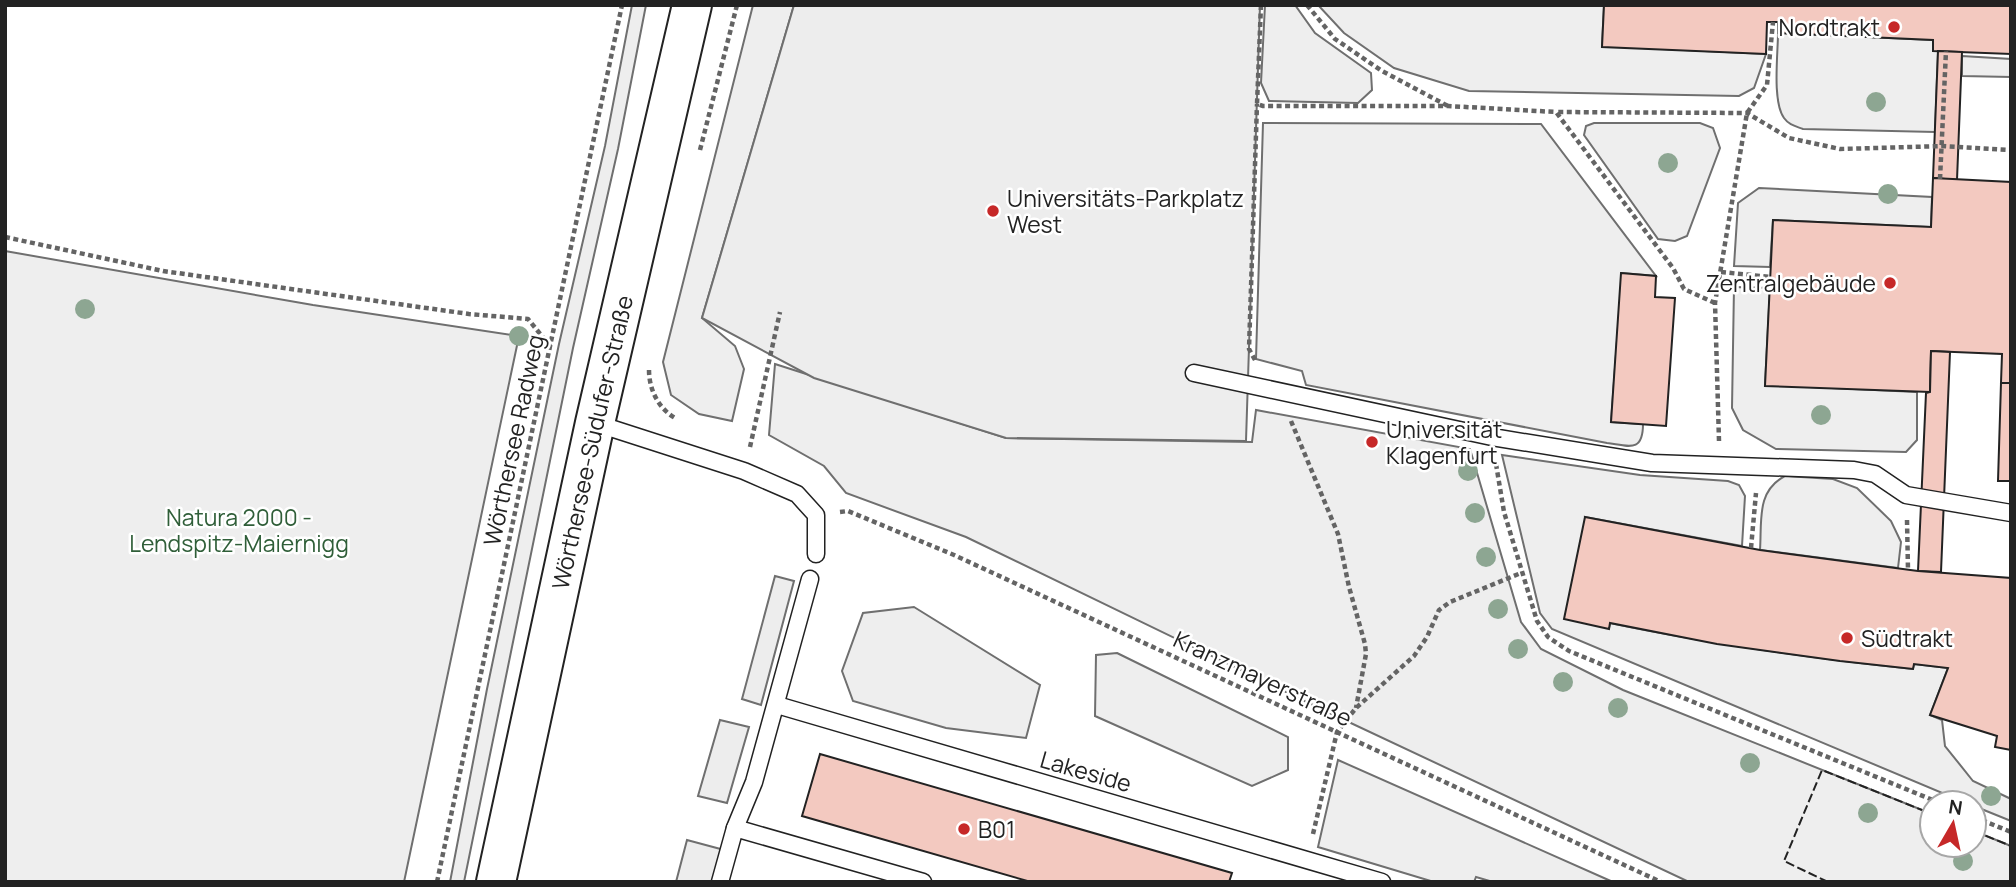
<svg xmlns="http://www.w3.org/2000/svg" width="2016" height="887" font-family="Manrope,sans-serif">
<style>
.green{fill:#eee;stroke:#6f6f6f;stroke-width:2}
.parking{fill:#ededed;stroke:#6f6f6f;stroke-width:2}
.building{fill:#f3c9c0;stroke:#222;stroke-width:2}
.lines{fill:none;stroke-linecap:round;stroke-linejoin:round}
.service-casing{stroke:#222;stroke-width:19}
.primary-casing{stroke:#222;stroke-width:42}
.path{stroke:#646464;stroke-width:4.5;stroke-dasharray:5 3.5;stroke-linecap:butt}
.service{stroke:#fff;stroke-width:16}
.primary{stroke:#fff;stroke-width:38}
.fence{stroke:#222;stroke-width:2;stroke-dasharray:9 3.5;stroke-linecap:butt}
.tree{fill:#8da692}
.poi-dot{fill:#c62828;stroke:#fff;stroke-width:2.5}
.labels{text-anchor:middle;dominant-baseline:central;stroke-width:5;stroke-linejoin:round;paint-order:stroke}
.poi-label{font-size:23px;fill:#222;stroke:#fff;text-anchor:start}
.street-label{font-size:23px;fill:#222;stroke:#fff}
.park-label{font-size:23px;fill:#2f5e38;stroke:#fff}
</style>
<rect width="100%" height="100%" fill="#fff"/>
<!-- green -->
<g class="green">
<polygon points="632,5 646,5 618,149 573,348 464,882 450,882 487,689 559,344 605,146"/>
<polygon points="753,5 794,5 702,318 735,346 744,369 732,421 699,414 671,395 663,362"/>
<polygon points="1265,5 1295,5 1315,33 1371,73 1372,90 1358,103 1269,101 1261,83"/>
<polygon points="1318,5 1604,5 1602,46 1766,54 1754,88 1739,96 1469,91 1394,68 1344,33"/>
<path d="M1778 33 1933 40V51H1938L1935 132 1803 129C1795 126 1789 125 1784 118 1772 101 1778 54 1778 33Z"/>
<polygon points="1962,56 2011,59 2011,77 1962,76"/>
<path d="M1263 123 1541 124 1656 276 1622 273 1611 422 1643 424C1643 453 1629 446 1607 443L1306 385 1302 371 1256 359Z"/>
<polygon points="1594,123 1700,123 1713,128 1720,148 1687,236 1675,241 1658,239 1584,135 1586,126"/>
<polygon points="1759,188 1932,197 1931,227 1773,220 1770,267 1734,266 1738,203"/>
<polygon points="5,251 313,305 519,336 404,882 5,882"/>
<polygon points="1734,287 1770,288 1765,385 1917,392 1917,440 1906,452 1776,449 1743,430 1732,408"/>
<polygon points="775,364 1006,438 1252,442 1256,410 1470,449 1521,622 1541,649 1623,690 1932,814 1932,845 1974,845 1974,831 2011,846 2011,882 1689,882 1321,709 966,537 846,493 824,466 769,435"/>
<path d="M1502 455 1640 475 1728 481 1739 485 1745 496 1742 546 1585 517 1609 628 1610 623C1710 644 1811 658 1913 669L1914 664 1948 668 1930 715 1942 720 1945 746 1973 781 2011 799V821L1974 806V803H1966L1552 629 1540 613Z"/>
<path d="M1785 476 1833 479 1857 488 1891 521 1901 542 1898 568 1760 550C1762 521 1756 491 1785 476Z"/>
<polygon points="914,607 1040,685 1026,738 946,728 853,701 842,671 863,613"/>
<polygon points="1117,653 1288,737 1288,770 1252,786 1095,716 1096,655"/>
<polygon points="1338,760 1613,882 1493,882 1476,877 1474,882 1434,882 1318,847"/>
</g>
<!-- parking -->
<g class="parking">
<polygon points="794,5 1260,5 1246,441 1006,438 814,378 702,318"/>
<polygon points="775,576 794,581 761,705 742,699"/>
<polygon points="720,720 749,727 727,803 698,796"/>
<polygon points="687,840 728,851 720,882 676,882"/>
</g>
<!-- building -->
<g class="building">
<polygon points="1604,5 2011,5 2011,54 1933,51 1933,40 1778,33 1778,22 1767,22 1766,54 1602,47"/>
<polygon points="1938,51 1962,52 1957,180 1933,178"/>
<polygon points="1933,178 2011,182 2011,383 2001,383 2002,354 1931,351 1930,392 1765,386 1773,220 1931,227"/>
<polygon points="1621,273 1656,276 1655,297 1675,298 1666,426 1611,422"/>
<polygon points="1931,351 1950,352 1941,572 1918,571 1926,393 1930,392"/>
<polygon points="2001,383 2011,383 2011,481 1998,481"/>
<polygon points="1585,517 1760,550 1918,571 2011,578 2011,750 1995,747 1997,736 1930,715 1948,668 1914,664 1913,669 1840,661 1717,644 1610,623 1609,629 1564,619"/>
<polygon points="820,754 1232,873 1229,882 1031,882 802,816"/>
</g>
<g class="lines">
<defs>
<g id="service">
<polyline points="1194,373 1492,437 1652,463 1854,470 1875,474 1906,495 2011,513"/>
<polyline points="595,423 744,471 797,494 816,515 816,554"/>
<polyline points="777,705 1382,882"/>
<polyline points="735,828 923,882"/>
<polyline points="720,882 735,828 754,782 810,579"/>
</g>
<g id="primary">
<path id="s1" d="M496 882 595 423 692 5"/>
</g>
</defs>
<!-- service casing -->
<use href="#service" class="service-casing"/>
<!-- primary casing -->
<use href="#primary" class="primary-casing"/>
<!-- path -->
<g class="path">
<polyline points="1261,5 1257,104 1263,106 1448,106 1556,112"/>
<polyline points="1307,5 1335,39 1382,71 1448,106"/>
<polyline points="700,150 737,5"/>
<polyline points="1940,179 1946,51"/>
<polyline points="5,237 163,271 469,314 528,319 550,346"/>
<polyline points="1721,272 1770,277"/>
<polyline points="1715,303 1684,289 1673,268 1556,112 1747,113 1789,138 1840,149 1942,146 2011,150"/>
<polyline points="1255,360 1249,349 1257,104"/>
<path d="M649 370C649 389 658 408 675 418"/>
<polyline points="1291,421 1338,534 1349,587 1365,644 1366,654 1356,708"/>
<polyline points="1719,441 1715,303 1747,113 1767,85 1773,22"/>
<polyline points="750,447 780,312"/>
<polyline points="1496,464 1504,512 1537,621 1548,637 1569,651 1940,803"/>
<polyline points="840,512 848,511 954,555 1661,882"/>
<polyline points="1907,520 1908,570"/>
<polyline points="1751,548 1756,493"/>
<polyline points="1974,817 2011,832"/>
<polyline points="1313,834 1337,732 1356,708 1414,656 1427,637 1439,610 1450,602 1521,573"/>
<polyline points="437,882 622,5"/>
</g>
<!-- service -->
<use href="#service" class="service"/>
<!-- primary -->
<use href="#primary" class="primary"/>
<!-- fence -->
<g class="fence">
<polyline points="1974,831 2011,846"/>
<polyline points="1828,882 1784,861 1822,770 1932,814"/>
</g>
</g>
<!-- trees -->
<g class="tree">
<circle cx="1876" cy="102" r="10"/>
<circle cx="1668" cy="163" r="10"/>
<circle cx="1888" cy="194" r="10"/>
<circle cx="85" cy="309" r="10"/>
<circle cx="519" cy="336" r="10"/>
<circle cx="1821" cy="415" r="10"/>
<circle cx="1468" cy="471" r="10"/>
<circle cx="1475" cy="513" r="10"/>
<circle cx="1486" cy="557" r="10"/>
<circle cx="1498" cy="609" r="10"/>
<circle cx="1518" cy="649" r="10"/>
<circle cx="1563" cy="682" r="10"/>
<circle cx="1618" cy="708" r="10"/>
<circle cx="1750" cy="763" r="10"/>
<circle cx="1991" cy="796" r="10"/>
<circle cx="1868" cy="813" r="10"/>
<circle cx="1963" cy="861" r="10"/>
</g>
<!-- markers -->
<g class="poi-dot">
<circle cx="1894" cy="27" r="7"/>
<circle cx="993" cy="211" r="7"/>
<circle cx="1890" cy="283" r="7"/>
<circle cx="1372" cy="442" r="7"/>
<circle cx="1847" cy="638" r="7"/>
<circle cx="964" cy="829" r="7"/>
</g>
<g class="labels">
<!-- poi labels -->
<g class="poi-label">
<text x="1880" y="27" text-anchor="end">Nordtrakt</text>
<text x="1007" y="198">Universitäts-Parkplatz<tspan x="1007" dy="26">West</tspan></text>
<text x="1876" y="283" text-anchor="end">Zentralgebäude</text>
<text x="1386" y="429">Universität<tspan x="1386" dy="26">Klagenfurt</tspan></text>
<text x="1861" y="638">Südtrakt</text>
<text x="978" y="829">B01</text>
</g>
<!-- street labels -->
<g class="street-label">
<text transform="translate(513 440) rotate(-78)">Wörthersee Radweg</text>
<text stroke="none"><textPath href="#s1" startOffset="450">Wörthersee-Südufer-Straße</textPath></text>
<text transform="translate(1263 678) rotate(25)">Kranzmayerstraße</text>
<text transform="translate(1086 771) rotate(16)">Lakeside</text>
</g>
<!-- park labels -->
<g class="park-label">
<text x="239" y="517">Natura 2000 -<tspan x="239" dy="26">Lendspitz-Maiernigg</tspan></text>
</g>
</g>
<!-- border -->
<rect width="2016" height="887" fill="none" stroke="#222222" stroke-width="14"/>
<!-- north arrow -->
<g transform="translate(1953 824) rotate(9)"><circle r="33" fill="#ffffff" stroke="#a7a7a7" stroke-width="2"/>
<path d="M0-5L12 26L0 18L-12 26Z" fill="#c62828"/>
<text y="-10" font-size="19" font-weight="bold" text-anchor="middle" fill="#222222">N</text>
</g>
</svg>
